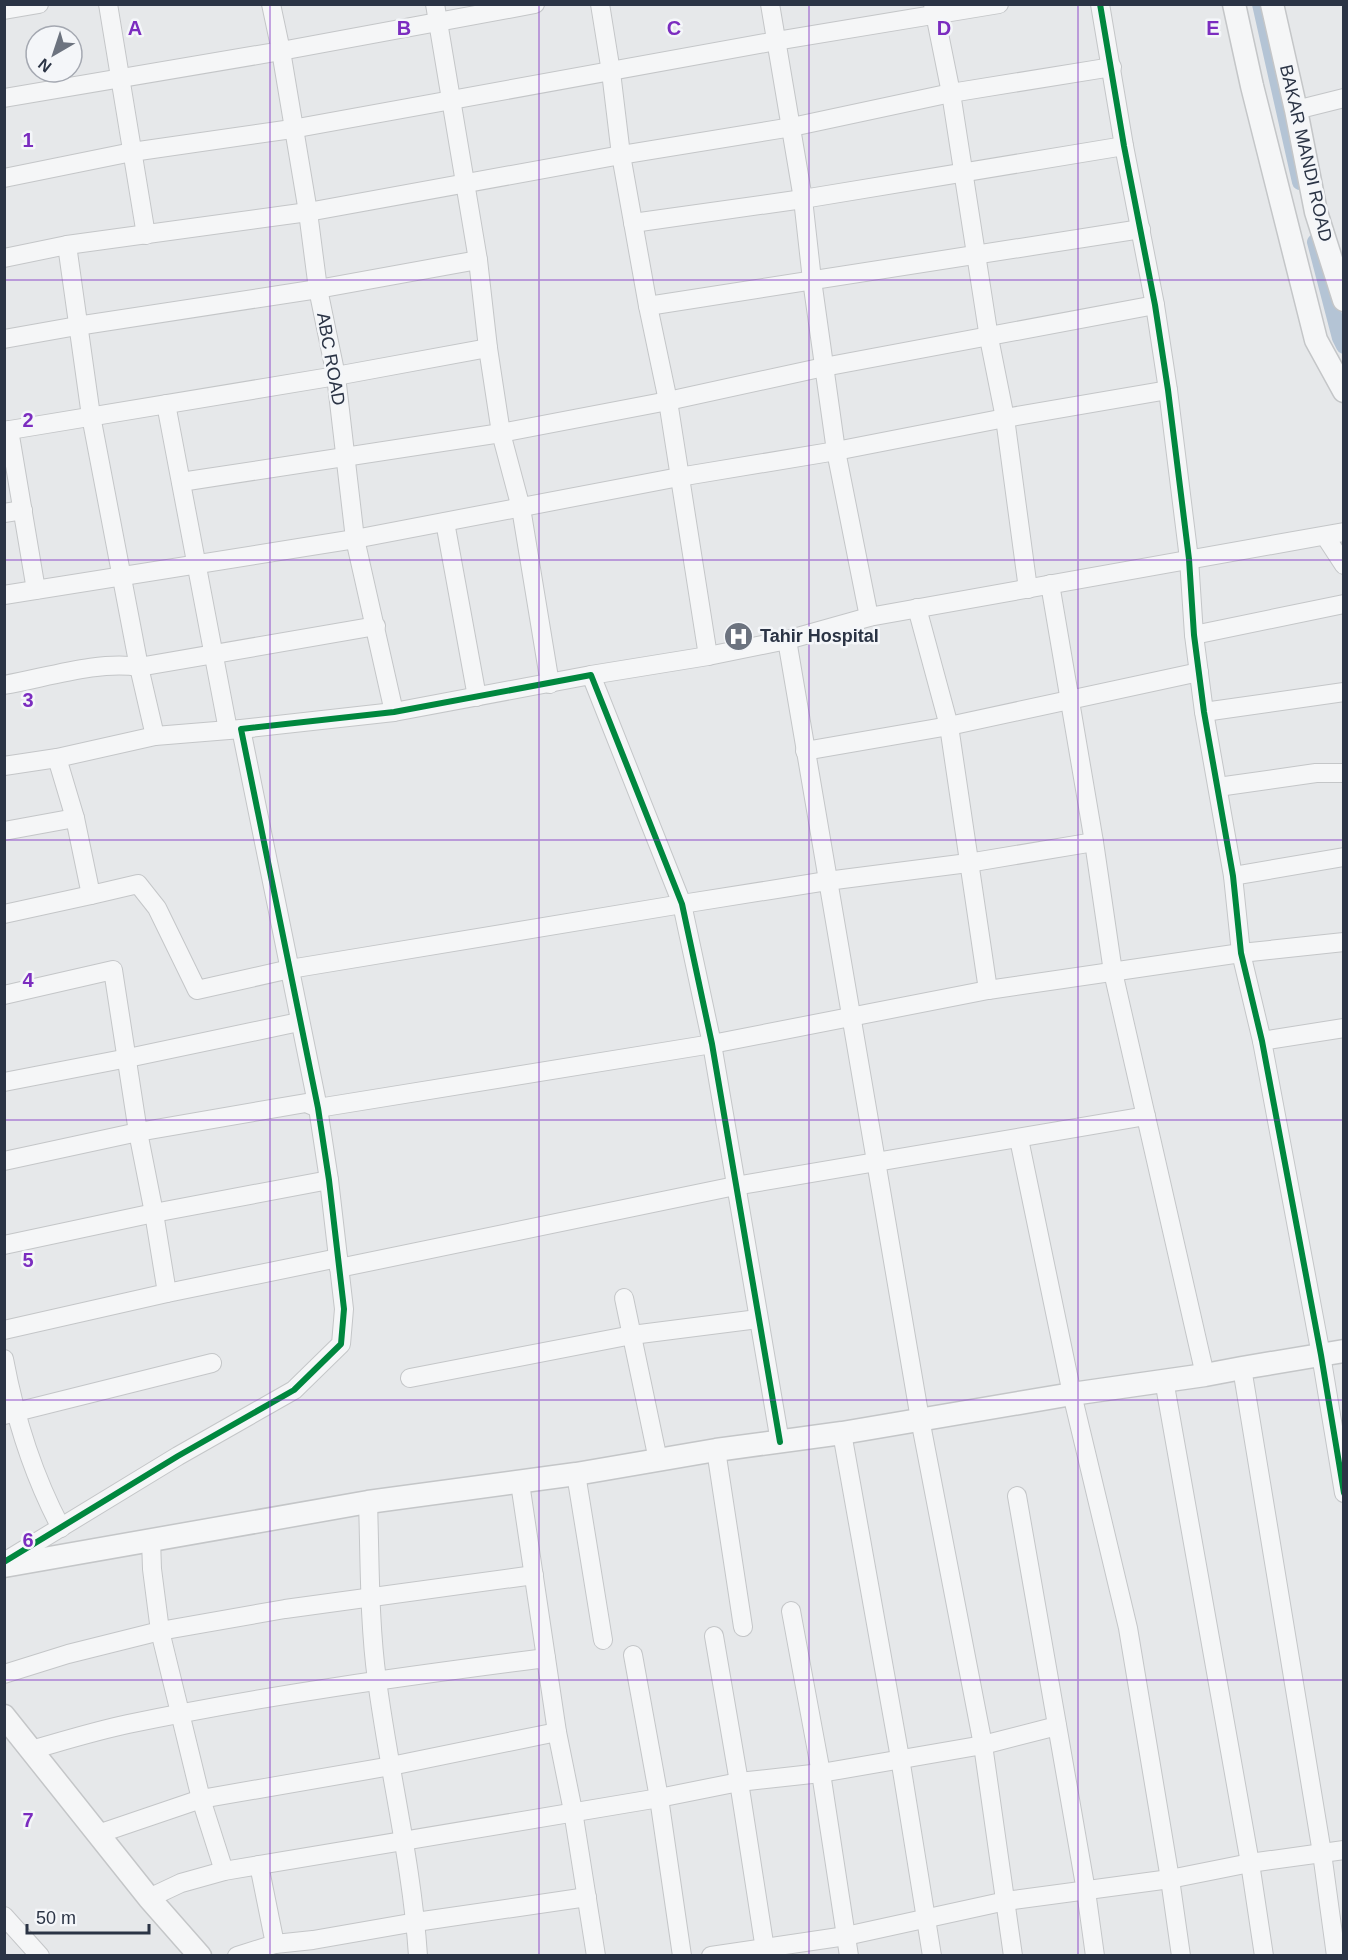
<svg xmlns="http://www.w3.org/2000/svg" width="1348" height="1960" font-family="Arial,sans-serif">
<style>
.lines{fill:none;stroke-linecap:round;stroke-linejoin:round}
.canal{stroke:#b4c4d5;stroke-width:16}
.minor-casing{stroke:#c4c6c8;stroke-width:20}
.tertiary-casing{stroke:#c4c6c8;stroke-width:25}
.minor{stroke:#f5f6f7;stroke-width:18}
.tertiary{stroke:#f5f6f7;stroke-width:22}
.cycleway-casing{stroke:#f4f6f9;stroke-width:10}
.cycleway{stroke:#00873e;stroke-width:6}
.grid{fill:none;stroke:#7b2cbf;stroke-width:1.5;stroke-opacity:0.55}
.labels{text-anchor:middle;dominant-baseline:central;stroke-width:5;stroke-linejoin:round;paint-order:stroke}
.street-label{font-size:18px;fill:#2b3445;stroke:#f4f6f9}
.poi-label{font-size:18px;font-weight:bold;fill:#2b3445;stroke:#f4f6f9;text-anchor:start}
.grid-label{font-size:20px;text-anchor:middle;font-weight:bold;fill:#7b2cbf;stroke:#f4f6f9;stroke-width:5;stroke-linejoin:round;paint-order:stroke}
</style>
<rect width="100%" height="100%" fill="#e6e8ea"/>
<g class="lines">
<!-- canal -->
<g class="canal">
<polyline points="1260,4 1300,182"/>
<polyline points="1315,242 1340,338 1344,346"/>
</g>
<defs>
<g id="minor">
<polyline points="108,4 146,235"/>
<polyline points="271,4 281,51 308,212 318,289 336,376 355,539 394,712"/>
<polyline points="435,4 478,260 488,348 501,433 521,508 550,684"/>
<polyline points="600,4 611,72 621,155 648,306 668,401 708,656"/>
<polyline points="770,4 803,199 812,280 836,451 869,617"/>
<polyline points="933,4 951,93 989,338 1005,418 1028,589"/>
<polyline points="1100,4 1124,146 1155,305 1168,390 1189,559 1194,635 1204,712 1233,876 1241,953 1262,1041 1321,1355 1344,1493"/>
<polyline points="4,10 39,4"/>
<polyline points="4,98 281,51 535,4"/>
<polyline points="1296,110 1344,98"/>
<polyline points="4,178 132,152 292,129 776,41 999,4"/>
<polyline points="633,223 803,199 1124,146"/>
<polyline points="67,245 91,416 139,667 155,736 241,729"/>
<polyline points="4,258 67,245 308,212 621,155 792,127 951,93 1112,67"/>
<polyline points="648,306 1141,229"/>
<polyline points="4,339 77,326 318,289 478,260"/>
<polyline points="166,404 228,730"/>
<polyline points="9,430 36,590"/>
<polyline points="4,431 336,376 488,348"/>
<polyline points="181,482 501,433 668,401 824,367 1155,305"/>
<polyline points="4,513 23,510"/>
<polyline points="445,522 477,697"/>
<polyline points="1325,536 1344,565"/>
<polyline points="1050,584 1094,842 1113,972 1205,1375"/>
<polyline points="4,595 355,539 679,477 836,451 1005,418 1168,390"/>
<polyline points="917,608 949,726 988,990"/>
<polyline points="1194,635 1344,604"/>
<polyline points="787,640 920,1419 983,1745 1013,1956"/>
<polyline points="591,675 708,656 787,640 869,617 1344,532"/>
<path d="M4 685C45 678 99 660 139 667L376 626"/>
<polyline points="1204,712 1344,692"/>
<polyline points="805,751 949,726 1199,672"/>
<polyline points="57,758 75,818 91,895 138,884 157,908 197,990 290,969 682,904 827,881 968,863 1094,842"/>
<polyline points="4,766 57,758 155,736"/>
<polyline points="1218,787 1316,773 1344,773"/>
<polyline points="4,831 75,818"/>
<polyline points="1233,876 1344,857"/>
<polyline points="4,914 91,895"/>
<polyline points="4,995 113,970 138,1132 154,1213 167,1293 4,1330"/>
<polyline points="1262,1041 1344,1028"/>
<polyline points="4,1082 128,1058 299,1022"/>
<polyline points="1019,1139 1072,1394 1128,1628 1170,1879 1181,1956"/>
<polyline points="4,1161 138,1132 306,1103 318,1108 712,1044 988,990 1241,953 1344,942"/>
<polyline points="4,1245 154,1213 329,1180"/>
<polyline points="339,1268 735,1186 1146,1116"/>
<polyline points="167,1293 338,1258"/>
<polyline points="624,1298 658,1460"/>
<path d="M4 1359C15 1418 33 1475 61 1528"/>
<polyline points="1242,1368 1322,1853 1336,1956"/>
<polyline points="410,1378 632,1335 758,1319"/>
<polyline points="1164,1380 1250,1863 1264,1956"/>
<polyline points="4,1415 212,1363"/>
<polyline points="842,1433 900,1758 932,1956"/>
<polyline points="716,1450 743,1627"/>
<polyline points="576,1474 603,1640"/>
<polyline points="520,1483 557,1732 573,1811 596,1956"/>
<polyline points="1017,1496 1086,1891 1095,1956"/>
<path d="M368 1502C370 1562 369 1621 377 1680 389 1772 412 1863 418 1956"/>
<polyline points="151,1539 152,1569 160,1631 201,1799 224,1871"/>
<polyline points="4,1562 178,1456 294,1390 341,1344 344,1309 329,1180 318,1108 241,729 394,712 591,675 682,904 712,1044 780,1442"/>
<polyline points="791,1611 821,1773 849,1956"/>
<polyline points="714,1636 739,1782 766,1956"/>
<polyline points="633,1655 659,1798 682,1956"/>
<polyline points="4,1674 68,1654 160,1631 285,1609 534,1575"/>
<path d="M31 1750C63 1741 95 1731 128 1724 266 1695 406 1676 546 1658"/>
<polyline points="98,1834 201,1799 391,1766 557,1732"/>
<polyline points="259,1865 275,1944"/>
<polyline points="149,1898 181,1883 224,1871 659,1798 739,1782 821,1773 983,1745 1057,1726"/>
<polyline points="4,1916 40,1956"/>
<polyline points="237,1956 275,1944 313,1940 416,1922 587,1897"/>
<polyline points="711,1956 846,1936 1006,1901 1170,1879 1250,1863 1344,1850"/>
</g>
<g id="tertiary">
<polyline points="1234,4 1252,86 1316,340 1344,391"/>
<polyline points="1272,4 1296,110 1316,212 1344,300"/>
<polyline points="4,1566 368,1502 576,1474 716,1450 842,1433 1072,1394 1205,1375 1242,1368 1344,1351"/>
<polyline points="4,1716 149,1898 200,1956"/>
</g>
</defs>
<!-- minor casing -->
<use href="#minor" class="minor-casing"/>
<!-- tertiary casing -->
<use href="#tertiary" class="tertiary-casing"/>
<!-- minor -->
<use href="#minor" class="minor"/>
<!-- tertiary -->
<use href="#tertiary" class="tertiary"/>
<defs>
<g id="cycleway">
<polyline points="1100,4 1124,146 1155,305 1168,390 1189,559 1194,635 1204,712 1233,876 1241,953 1262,1041 1321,1355 1344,1493"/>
<polyline points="4,1562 178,1456 294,1390 341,1344 344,1309 329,1180 318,1108 241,729 394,712 591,675 682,904 712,1044 780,1442"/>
</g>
</defs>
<!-- cycleway casing -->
<use href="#cycleway" class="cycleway-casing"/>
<!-- cycleway -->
<use href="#cycleway" class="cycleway"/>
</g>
<!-- grid -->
<path class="grid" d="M270 4V1956M539 4V1956M809 4V1956M1078 4V1956M4 280H1344M4 560H1344M4 840H1344M4 1120H1344M4 1400H1344M4 1680H1344"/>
<!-- icons -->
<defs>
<symbol id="hospital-disc" viewBox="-11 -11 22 22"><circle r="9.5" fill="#6c737f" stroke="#f4f6f9"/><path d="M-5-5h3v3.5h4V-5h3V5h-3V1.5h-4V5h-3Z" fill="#fff"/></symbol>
</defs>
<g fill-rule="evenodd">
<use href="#hospital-disc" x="722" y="620" width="33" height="33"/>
</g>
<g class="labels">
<!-- street labels -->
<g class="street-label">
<text transform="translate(1306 153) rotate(77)">BAKAR MANDI ROAD</text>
<text transform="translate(331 359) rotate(80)">ABC ROAD</text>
</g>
<!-- poi labels -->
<g class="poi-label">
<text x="760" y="636">Tahir Hospital</text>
</g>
</g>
<g class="grid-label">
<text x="135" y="35">A</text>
<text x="404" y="35">B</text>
<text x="674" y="35">C</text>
<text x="944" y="35">D</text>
<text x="1213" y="35">E</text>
<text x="28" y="147">1</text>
<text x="28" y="427">2</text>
<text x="28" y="707">3</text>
<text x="28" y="987">4</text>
<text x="28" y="1267">5</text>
<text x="28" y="1547">6</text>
<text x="28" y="1827">7</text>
</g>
<!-- border -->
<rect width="1348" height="1960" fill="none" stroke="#2b3445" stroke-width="12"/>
<!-- north arrow -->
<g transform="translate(54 54) rotate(219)"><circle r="28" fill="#f4f6f9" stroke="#a4a8b1" stroke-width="1.5"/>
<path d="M0-4.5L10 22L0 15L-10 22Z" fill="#6c737f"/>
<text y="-9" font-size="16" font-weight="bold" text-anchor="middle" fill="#2b3445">N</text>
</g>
<!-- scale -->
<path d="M27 1924v9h122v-9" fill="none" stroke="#2b3445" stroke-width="3"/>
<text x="36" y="1924" font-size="18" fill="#2b3445" stroke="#f4f6f9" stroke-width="4.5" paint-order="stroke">50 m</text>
</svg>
